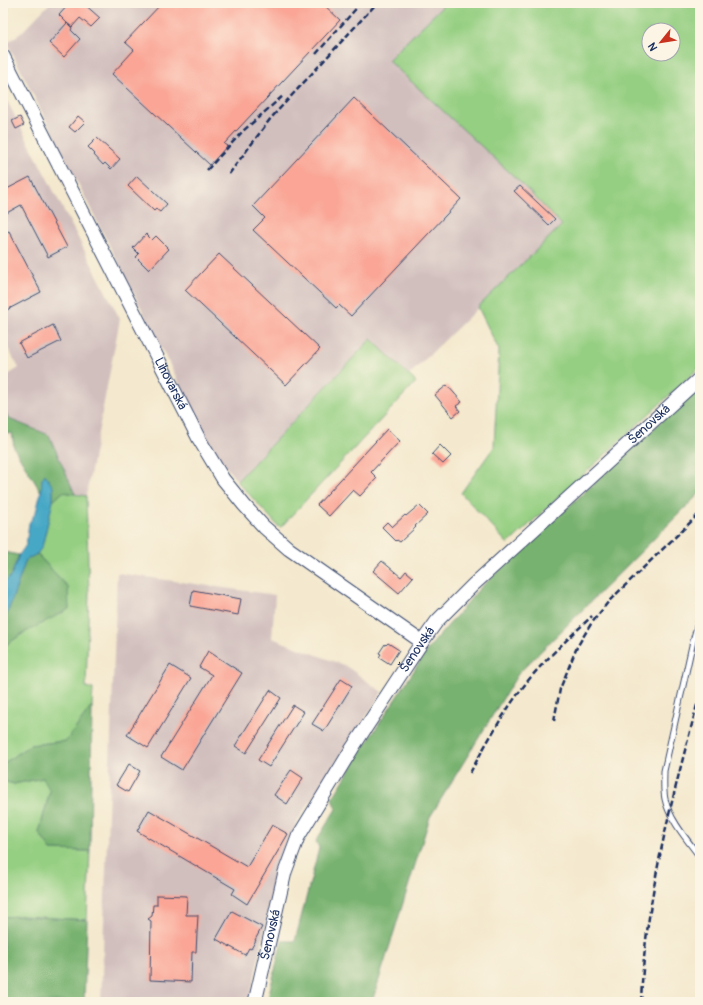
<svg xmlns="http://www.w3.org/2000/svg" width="703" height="1005" font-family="Pangolin,sans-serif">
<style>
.industrial{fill:#d1bfbe}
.green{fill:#95cf82;stroke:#587f70;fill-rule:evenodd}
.forest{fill:#78b270;stroke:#4a7067}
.water{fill:#46a8c6;stroke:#306c92}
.building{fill:#faa595}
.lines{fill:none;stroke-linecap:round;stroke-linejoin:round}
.service-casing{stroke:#3c4b6f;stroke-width:7}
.tertiary-casing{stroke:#3c4b6f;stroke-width:15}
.service{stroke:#fff;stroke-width:5}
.tertiary{stroke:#fff;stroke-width:13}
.rail{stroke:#1b2f5e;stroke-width:2.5;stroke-dasharray:6 3;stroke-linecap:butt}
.labels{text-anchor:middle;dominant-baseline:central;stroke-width:4;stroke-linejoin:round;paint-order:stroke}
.street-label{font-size:13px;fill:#1b2f5e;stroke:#fcf5e5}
</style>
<rect width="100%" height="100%" fill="#fcf5e5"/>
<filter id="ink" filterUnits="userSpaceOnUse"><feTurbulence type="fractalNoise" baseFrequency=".025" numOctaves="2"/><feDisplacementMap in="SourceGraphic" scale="8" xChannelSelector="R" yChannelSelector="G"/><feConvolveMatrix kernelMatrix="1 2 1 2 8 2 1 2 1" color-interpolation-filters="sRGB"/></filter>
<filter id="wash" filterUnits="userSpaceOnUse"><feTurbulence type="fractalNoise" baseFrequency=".012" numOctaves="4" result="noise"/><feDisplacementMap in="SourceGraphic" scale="16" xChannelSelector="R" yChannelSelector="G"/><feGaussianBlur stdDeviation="0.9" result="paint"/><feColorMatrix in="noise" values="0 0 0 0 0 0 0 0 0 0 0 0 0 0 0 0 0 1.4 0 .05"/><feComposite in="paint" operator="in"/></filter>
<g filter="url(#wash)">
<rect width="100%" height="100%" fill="#f4e9ce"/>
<!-- industrial -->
<g class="industrial">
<polygon points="50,3 446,3 389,60 519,181 563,225 409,375 371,339 237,481 213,450 7,43 21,33"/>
<polygon points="3,93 120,319 86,496 75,494 49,435 9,419 3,407 3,378 19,368 7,347 3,343"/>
<polygon points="117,573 275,595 272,638 346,666 382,692 300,817 279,862 249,1002 101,1002"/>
</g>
<!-- green -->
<g class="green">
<path d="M446 3H700V367L508 544 461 493 494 447 499 350 478 307 562 225 519 181 388 60ZM649 30H673V54H649Z"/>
<polygon points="371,339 416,382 280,528 237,481"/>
<polygon points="63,492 86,496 89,593 86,687 93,689 92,706 66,741 30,745 3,764 3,647 22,634 68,587 37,554 42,547 53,501"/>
<polygon points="43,778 50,790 39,833 51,850 90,851 87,920 21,916 3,917 3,781 14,784"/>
</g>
<!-- forest -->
<g class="forest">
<polygon points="700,386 700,493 518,674 430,817 372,1002 267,1002 282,941 295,941 319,848 316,841 336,809 332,799 364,747 428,649 480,588"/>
<polygon points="3,407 9,419 49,435 75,494 63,492 53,501 53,487 42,479 41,492 14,448 12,433 3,434"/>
<polygon points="3,552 19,555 11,576 3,584"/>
<polygon points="37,554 68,587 69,609 22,634 3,647 3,622 5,620 26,560"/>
<polygon points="92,706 90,851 51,850 39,833 50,791 43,778 14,784 3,781 3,764 30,745 66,741"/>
<polygon points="21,916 87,920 84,1002 3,1002 3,917"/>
</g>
<!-- water -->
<polygon class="water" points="45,474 53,487 53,501 42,547 37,554 26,560 5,620 3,622 3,584 11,576 19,555 26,545 29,523 36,512 41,492 42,479"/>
<g id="blocks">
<!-- building -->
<g class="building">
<polygon points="70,3 83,3 100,18 91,27 80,18 72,27 67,23 72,28 71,30 80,39 64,57 49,43 67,23 59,15"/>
<polygon points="162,3 322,3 340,20 224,144 227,146 210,165 112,74 134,50 125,42"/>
<polygon points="354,98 461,199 351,316 339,305 336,308 253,230 265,218 253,206"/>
<polygon points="78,116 85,122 75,132 69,127"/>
<polygon points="20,117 24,125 16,129 12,121"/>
<polygon points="97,138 120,159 111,169 105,163 103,165 94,155 95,154 88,147"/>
<polygon points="137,176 167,204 160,212 156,209 154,211 128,186"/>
<polygon points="30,177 67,247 48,257 21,205 3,215 3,191"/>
<polygon points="520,186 555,219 549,225 514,191"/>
<polygon points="9,231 41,292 3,312 3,234"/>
<polygon points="146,234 152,240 156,236 169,249 149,270 136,257 139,254 133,248"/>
<polygon points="219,254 320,349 286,385 185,290"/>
<polygon points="53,325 61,341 27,358 19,343"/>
<polygon points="447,385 462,402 456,406 460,411 453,417 435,395"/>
<polygon points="387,429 400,441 371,472 377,478 360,496 353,490 329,516 317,505"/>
<polygon points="440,445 451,456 443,464 432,454"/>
<polygon points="419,505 428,514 415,526 416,527 400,542 397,540 396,541 382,527 387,522 392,527 405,515 406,516"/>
<polygon points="382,561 401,577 406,571 413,577 399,593 373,571"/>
<polygon points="193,590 241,599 238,615 190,606"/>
<polygon points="388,643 399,650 390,664 379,657 381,654 379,653 385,644 386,645"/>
<polygon points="208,651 242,673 182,770 161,757 212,675 199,667"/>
<polygon points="170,665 191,678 148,748 127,735"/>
<polygon points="341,679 352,686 324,731 312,724"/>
<polygon points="270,690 281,698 246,753 235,746"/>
<polygon points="293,705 304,712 269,767 258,760"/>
<polygon points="129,764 140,771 128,792 116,785"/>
<polygon points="291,770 303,778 287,804 274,795"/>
<polygon points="149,810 247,867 272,825 288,834 247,904 232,894 235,889 137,831"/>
<polygon points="157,895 187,896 186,915 198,915 196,952 192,952 191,982 150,980 151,921 148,919 152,916 153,905 157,905"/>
<polygon points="232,911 262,927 255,940 256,940 251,949 249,948 245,955 216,939"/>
</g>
</g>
</g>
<g filter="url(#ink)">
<use href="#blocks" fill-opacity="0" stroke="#3c4b6f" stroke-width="1"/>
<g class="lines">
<defs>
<g id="service">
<polyline points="3,6 6,3"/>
<path d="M700 616 693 641 664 771C664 780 663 790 665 799 669 819 688 841 700 857"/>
</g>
<g id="tertiary">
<path id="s1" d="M3 56 199 439 223 479 244 505 264 527 289 549 422 642"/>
<path id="s2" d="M255 1002 285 872 298 837 353 747 422 642 437 621 473 585 700 378"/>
</g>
</defs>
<!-- service casing -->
<use href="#service" class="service-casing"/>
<!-- tertiary casing -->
<use href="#tertiary" class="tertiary-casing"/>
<!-- service -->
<use href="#service" class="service"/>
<!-- tertiary -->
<use href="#tertiary" class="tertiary"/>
<!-- rail -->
<g class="rail">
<polyline points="316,54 361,3"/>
<polyline points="207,170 243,131 284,95"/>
<polyline points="229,174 271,118 377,3"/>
<polyline points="554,721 560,689 577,647 591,624 609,601 700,513"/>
<path d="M470 773C488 740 507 706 531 677 550 655 571 636 592 616"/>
<path d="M641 1002C645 897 673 795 700 694"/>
</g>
</g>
</g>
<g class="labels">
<!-- street labels -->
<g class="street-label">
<text stroke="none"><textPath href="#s1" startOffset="368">Lihovarská</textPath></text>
<text stroke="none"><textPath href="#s2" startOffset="717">Šenovská</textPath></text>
<text stroke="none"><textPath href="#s2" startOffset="393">Šenovská</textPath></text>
<text stroke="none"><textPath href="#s2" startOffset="69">Šenovská</textPath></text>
</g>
</g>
<!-- margin -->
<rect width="703" height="1005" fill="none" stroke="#fcf5e5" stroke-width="16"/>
<!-- north arrow -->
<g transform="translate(661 42) rotate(240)"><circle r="19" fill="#fcf5e5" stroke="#a2a6af"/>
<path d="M0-3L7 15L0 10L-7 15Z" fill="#c8321e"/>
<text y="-6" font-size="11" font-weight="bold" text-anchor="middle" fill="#1b2f5e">N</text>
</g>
</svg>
